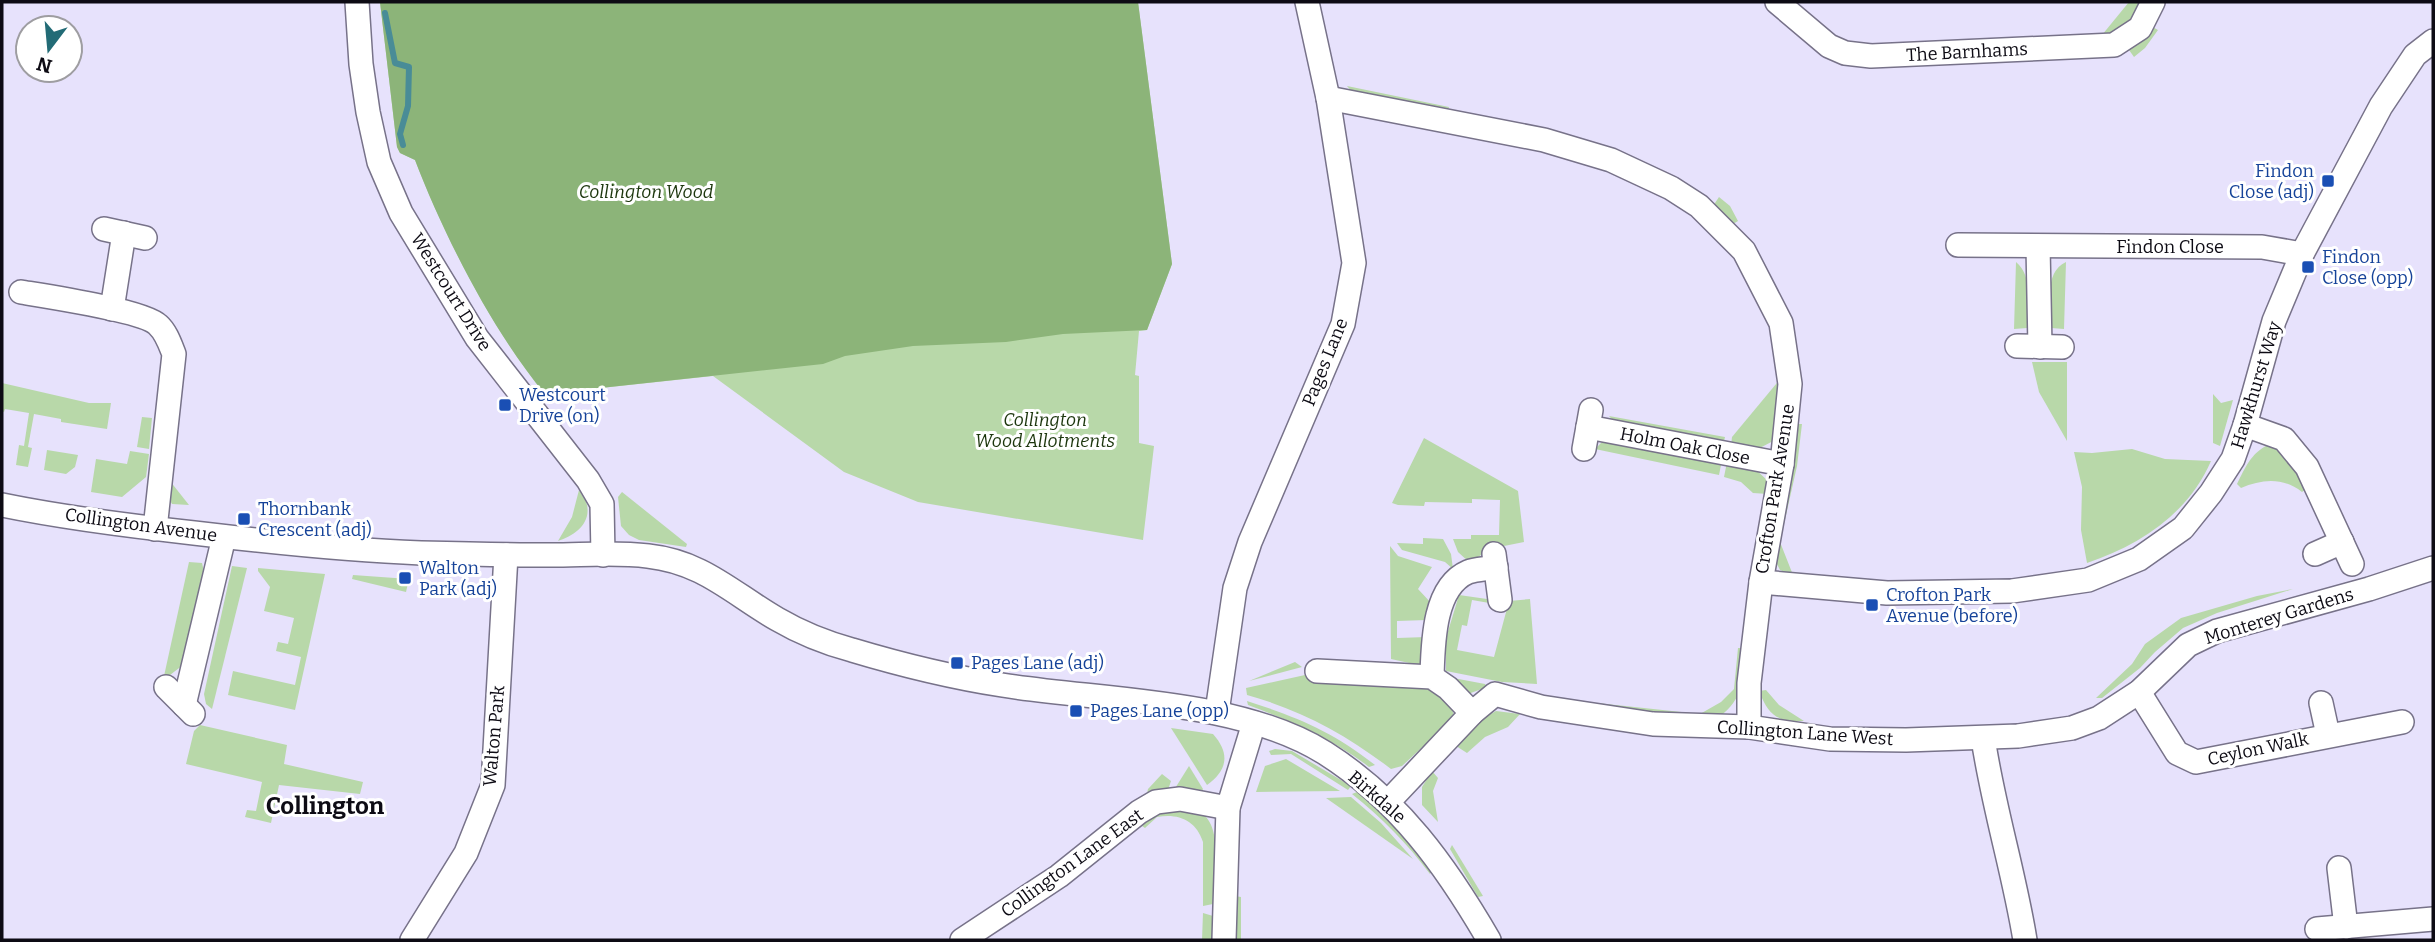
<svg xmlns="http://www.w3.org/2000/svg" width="2435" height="942" font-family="Bitter,serif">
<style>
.green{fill:#b8d8a9}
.forest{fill:#8cb479}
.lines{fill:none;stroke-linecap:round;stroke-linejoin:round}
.stream{stroke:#498c97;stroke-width:6}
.minor-casing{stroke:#777289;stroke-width:26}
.minor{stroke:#fff;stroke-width:23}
.transit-dot{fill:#1a4fb4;stroke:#fff;stroke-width:2.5}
.labels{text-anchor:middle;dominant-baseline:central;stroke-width:6;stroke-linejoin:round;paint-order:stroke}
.street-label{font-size:18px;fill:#0d0b14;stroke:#fff}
.transit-label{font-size:18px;fill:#164399;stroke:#fff;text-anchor:start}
.park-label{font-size:18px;font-style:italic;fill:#1c360d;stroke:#fff}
.district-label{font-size:24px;font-weight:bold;fill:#0d0b14;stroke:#fff}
</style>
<rect width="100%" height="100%" fill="#e7e2fc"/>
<!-- green -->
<g class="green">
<path d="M380 2H1138L1172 264 1147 330 1139 331 1135 375 1139 376V443L1154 446 1143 540 918 502 844 472 713 376 545 394C492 330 445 237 415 160L400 153 397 147Z"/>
<polygon points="2129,2 2146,2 2136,23 2112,37 2102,35"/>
<polygon points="2149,25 2158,30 2145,48 2134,57 2129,50 2140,39"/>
<polygon points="1347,86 1449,107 1448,111 1352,92"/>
<polygon points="1719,197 1730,206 1738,221 1733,224 1713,206"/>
<path d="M2016 262C2034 277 2027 306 2027 328L2014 329Z"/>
<path d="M2066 262 2064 329 2051 328C2051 306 2043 273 2066 262Z"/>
<polygon points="2032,362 2067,362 2067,441 2039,392"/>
<polygon points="1781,378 1777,439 1756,450 1731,446 1732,437"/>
<polygon points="2,383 89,403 111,403 107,429 61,422 61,419 34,414 28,447 32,448 28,467 16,465 19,445 24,446 29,413 5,409 4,412 2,411"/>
<polygon points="2213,394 2221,403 2233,400 2220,446 2213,443"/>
<polygon points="1609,416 1725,437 1723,445 1616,424"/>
<polygon points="142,417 152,418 149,449 137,447"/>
<polygon points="1797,424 1802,424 1797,466 1780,542 1793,575 1780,570 1774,558"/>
<polygon points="1424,438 1518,491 1524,542 1489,549 1470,563 1458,552 1453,539 1471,539 1471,535 1499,535 1500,500 1472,499 1472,503 1425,502 1424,506 1398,505 1392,503"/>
<polygon points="1605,439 1722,460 1719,475 1595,449"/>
<path d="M2268 445C2288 452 2296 473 2305 490L2302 492C2283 477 2262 479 2241 488L2237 484C2245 468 2251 453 2268 445Z"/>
<path d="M2132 449 2165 459 2211 461C2188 514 2140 545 2087 563L2081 530 2082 487 2074 452 2092 453Z"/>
<polygon points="47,450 78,455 75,467 66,474 44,470"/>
<polygon points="130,451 149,454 146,477 122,497 91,492 96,459 127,464"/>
<polygon points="1727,462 1754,468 1767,480 1768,494 1753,493 1741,482 1724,477"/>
<polygon points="170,481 189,505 172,504 168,497"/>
<path d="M579 490C581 494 586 500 587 505 591 524 574 536 558 541L572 517Z"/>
<polygon points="622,492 687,544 686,547 639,540 629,535 621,526 618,497"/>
<polygon points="1423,538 1443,539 1451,554 1453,569 1445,562 1402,550 1397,543 1423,544"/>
<polygon points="1390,546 1398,556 1432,567 1418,589 1432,604 1427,620 1397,621 1397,638 1427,637 1423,666 1391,659"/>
<polygon points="189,562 202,563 205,576 183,665 170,675 164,676"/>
<polygon points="232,566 247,568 212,709 206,704 204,694"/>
<polygon points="258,568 325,574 295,710 228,695 233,671 295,685 301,657 276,651 278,642 288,644 294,618 264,611 270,587 258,571"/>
<polygon points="353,575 409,579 406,592 352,579"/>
<polygon points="2293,589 2217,613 2183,628 2155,652 2140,668 2102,698 2096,698 2132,664 2145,644 2181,618 2257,596"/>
<polygon points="1459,595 1494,600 1495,604 1472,600 1467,626 1462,625 1457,650 1494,657 1509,601 1530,599 1537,684 1502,682 1446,671 1446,638"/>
<path d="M1738 648H1743C1741 681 1746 697 1718 718L1599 709 1597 703 1700 714 1721 702 1734 689Z"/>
<polygon points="1295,662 1302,667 1249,681"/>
<path d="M1305 675 1315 680 1429 687 1448 700 1455 717 1402 766 1391 769C1347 735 1301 710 1247 695L1246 688Z"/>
<polygon points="1448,677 1485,684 1487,687 1468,694"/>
<path d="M1766 690 1779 705 1804 721C1777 722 1769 716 1759 691Z"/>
<path d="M1247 701C1297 717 1332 731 1375 765L1369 767C1332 738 1291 721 1248 705Z"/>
<polygon points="1496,711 1520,714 1508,727 1485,737 1467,753 1453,744 1477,722"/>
<polygon points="200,725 287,745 284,764 363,782 360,794 279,785 271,823 245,817 247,810 256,811 262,782 186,764 194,731"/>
<path d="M1171 728 1213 734C1230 753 1228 770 1207 785Z"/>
<polygon points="1275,749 1292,751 1351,786 1348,790 1291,754 1271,755 1269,751"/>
<polygon points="1286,759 1340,791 1256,792 1265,766"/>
<polygon points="1189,766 1203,789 1202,792 1174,790"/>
<polygon points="1432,771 1438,778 1433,791 1438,822 1422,805 1422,787"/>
<polygon points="1162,774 1171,781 1168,790 1146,798 1148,789"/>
<path d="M1357 792C1385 816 1409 841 1432 870L1430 874C1407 843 1382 818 1352 794Z"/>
<polygon points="1351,797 1381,823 1413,859 1326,798"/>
<path d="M1157 809C1170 810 1190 808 1201 813 1224 826 1214 881 1213 904L1203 906V842C1196 820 1178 813 1157 817L1145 828 1142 826Z"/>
<polygon points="1452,845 1483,896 1478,897 1450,849"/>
<polygon points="1235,896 1241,897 1241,940 1234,940"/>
<polygon points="1203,913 1213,916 1212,940 1202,940"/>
</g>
<!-- forest -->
<path class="forest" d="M380 2H1138L1172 264 1147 330 1063 334 1006 342 913 346 845 356 823 364 545 394C493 332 444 236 415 160L400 153 397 147Z"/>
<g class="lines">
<!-- stream -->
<polyline class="stream" points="385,13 395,63 409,67 408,106 400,134 403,145"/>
<defs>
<g id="minor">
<polyline points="357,2 361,64 368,112 379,162 401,213 477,338 588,480 602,504 603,555"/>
<polyline points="1777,2 1829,46 1845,53 1871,56 2114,45 2140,28 2153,2"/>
<polyline points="1328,98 1544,140 1611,160 1671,188 1699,206 1744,251 1781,323 1790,384 1782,464 1761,582 1749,683 1749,727"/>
<polyline points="104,229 145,238"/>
<polyline points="1958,245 2262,247 2302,254"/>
<polyline points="2038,246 2040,347"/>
<path d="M21 292C45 296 145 311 158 325 166 332 170 344 174 354L155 529"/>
<polyline points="112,309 124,233"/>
<polyline points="2017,346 2062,347"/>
<polyline points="2245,425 2284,439 2307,467 2352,564"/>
<polyline points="1588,427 1782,464"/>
<polyline points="1584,449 1591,410"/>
<path d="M2 505C65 518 130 526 194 533 270 542 345 550 421 553 464 554 507 555 551 555 583 555 616 552 648 556 703 562 732 593 777 619 801 633 826 643 852 650 902 665 951 677 1002 685 1102 701 1239 699 1325 753 1399 800 1446 866 1489 940"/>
<polyline points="1494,554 1500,600"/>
<polyline points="2315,554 2342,542"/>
<polyline points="1761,582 1887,593 2012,591 2088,580 2139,559 2183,528 2211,493 2233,459 2245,425 2274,321 2302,254 2381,106 2415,55 2433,41"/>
<polyline points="1317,671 1432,677 1448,688 1472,713"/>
<path d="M1432 677C1433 645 1433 587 1468 572 1476 569 1487 569 1496 567"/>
<polyline points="166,687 193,714"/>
<polyline points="2139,692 2177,753 2196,762 2402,722"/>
<polyline points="2321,703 2328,735"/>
<polyline points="184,705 224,537"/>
<polyline points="1217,712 1235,588 1250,542 1343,324 1354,263 1328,98 1307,2"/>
<path d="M1983 738C1993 806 2014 872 2025 940"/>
<polyline points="1388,802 1472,713 1495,694 1541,707 1653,724 1749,727 1830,739 1906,740 2018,736 2072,728 2099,718 2139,692 2188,645 2217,631 2369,589 2433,568"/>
<polyline points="2339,868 2346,927"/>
<polyline points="2317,929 2433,919"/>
<polyline points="412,940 466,853 493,785 506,555"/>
<polyline points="962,940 1059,876 1139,812 1156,802 1180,799 1228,808"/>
<polyline points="1224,940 1228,808 1254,723"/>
</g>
</defs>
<!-- minor casing -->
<use href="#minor" class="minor-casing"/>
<!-- minor -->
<use href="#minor" class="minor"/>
</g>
<!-- markers -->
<g class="transit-dot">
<rect x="2321" y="174" width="14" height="14" rx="3.5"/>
<rect x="2301" y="260" width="14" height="14" rx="3.5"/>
<rect x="498" y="398" width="14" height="14" rx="3.5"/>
<rect x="237" y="512" width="14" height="14" rx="3.5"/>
<rect x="398" y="571" width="14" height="14" rx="3.5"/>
<rect x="1865" y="598" width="14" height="14" rx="3.5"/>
<rect x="950" y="656" width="14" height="14" rx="3.5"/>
<rect x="1069" y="704" width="14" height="14" rx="3.5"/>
</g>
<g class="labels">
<!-- street labels -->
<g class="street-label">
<text transform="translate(1967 52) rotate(-3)">The Barnhams</text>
<text x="2170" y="247">Findon Close</text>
<text transform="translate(451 292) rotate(58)">Westcourt Drive</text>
<text transform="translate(1325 362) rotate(-68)">Pages Lane</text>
<text transform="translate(2256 385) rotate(-73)">Hawkhurst Way</text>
<text transform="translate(1685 446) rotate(11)">Holm Oak Close</text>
<text transform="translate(1775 489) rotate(-81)">Crofton Park Avenue</text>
<text transform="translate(141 525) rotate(8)">Collington Avenue</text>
<text transform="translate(2279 616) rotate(-17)">Monterey Gardens</text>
<text transform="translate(1805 733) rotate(4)">Collington Lane West</text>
<text transform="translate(494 736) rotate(-85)">Walton Park</text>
<text transform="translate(2258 749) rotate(-12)">Ceylon Walk</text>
<text transform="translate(1377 797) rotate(41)">Birkdale</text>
<text transform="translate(1072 863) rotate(-36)">Collington Lane East</text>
</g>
<!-- transit labels -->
<g class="transit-label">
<text x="2314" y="171" text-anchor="end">Findon<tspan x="2314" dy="21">Close (adj)</tspan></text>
<text x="2322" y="257">Findon<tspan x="2322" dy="21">Close (opp)</tspan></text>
<text x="519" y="395">Westcourt<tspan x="519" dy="21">Drive (on)</tspan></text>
<text x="258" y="509">Thornbank<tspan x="258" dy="21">Crescent (adj)</tspan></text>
<text x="419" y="568">Walton<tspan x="419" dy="21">Park (adj)</tspan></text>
<text x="1886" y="595">Crofton Park<tspan x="1886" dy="21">Avenue (before)</tspan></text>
<text x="971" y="663">Pages Lane (adj)</text>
<text x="1090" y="711">Pages Lane (opp)</text>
</g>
<!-- park labels -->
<g class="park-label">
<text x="646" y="192">Collington Wood</text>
<text x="1045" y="420">Collington<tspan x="1045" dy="21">Wood Allotments</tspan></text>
</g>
<!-- district labels -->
<g class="district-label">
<text x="325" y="806">Collington</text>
</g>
</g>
<!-- border -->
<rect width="2435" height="942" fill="none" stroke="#0d0b14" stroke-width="7"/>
<!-- north arrow -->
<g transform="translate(49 49) rotate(196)"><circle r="33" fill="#ffffff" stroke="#9e9da1" stroke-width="2"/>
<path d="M0-5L12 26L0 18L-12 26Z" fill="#226b76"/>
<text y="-10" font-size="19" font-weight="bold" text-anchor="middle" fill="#0d0b14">N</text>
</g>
</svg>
